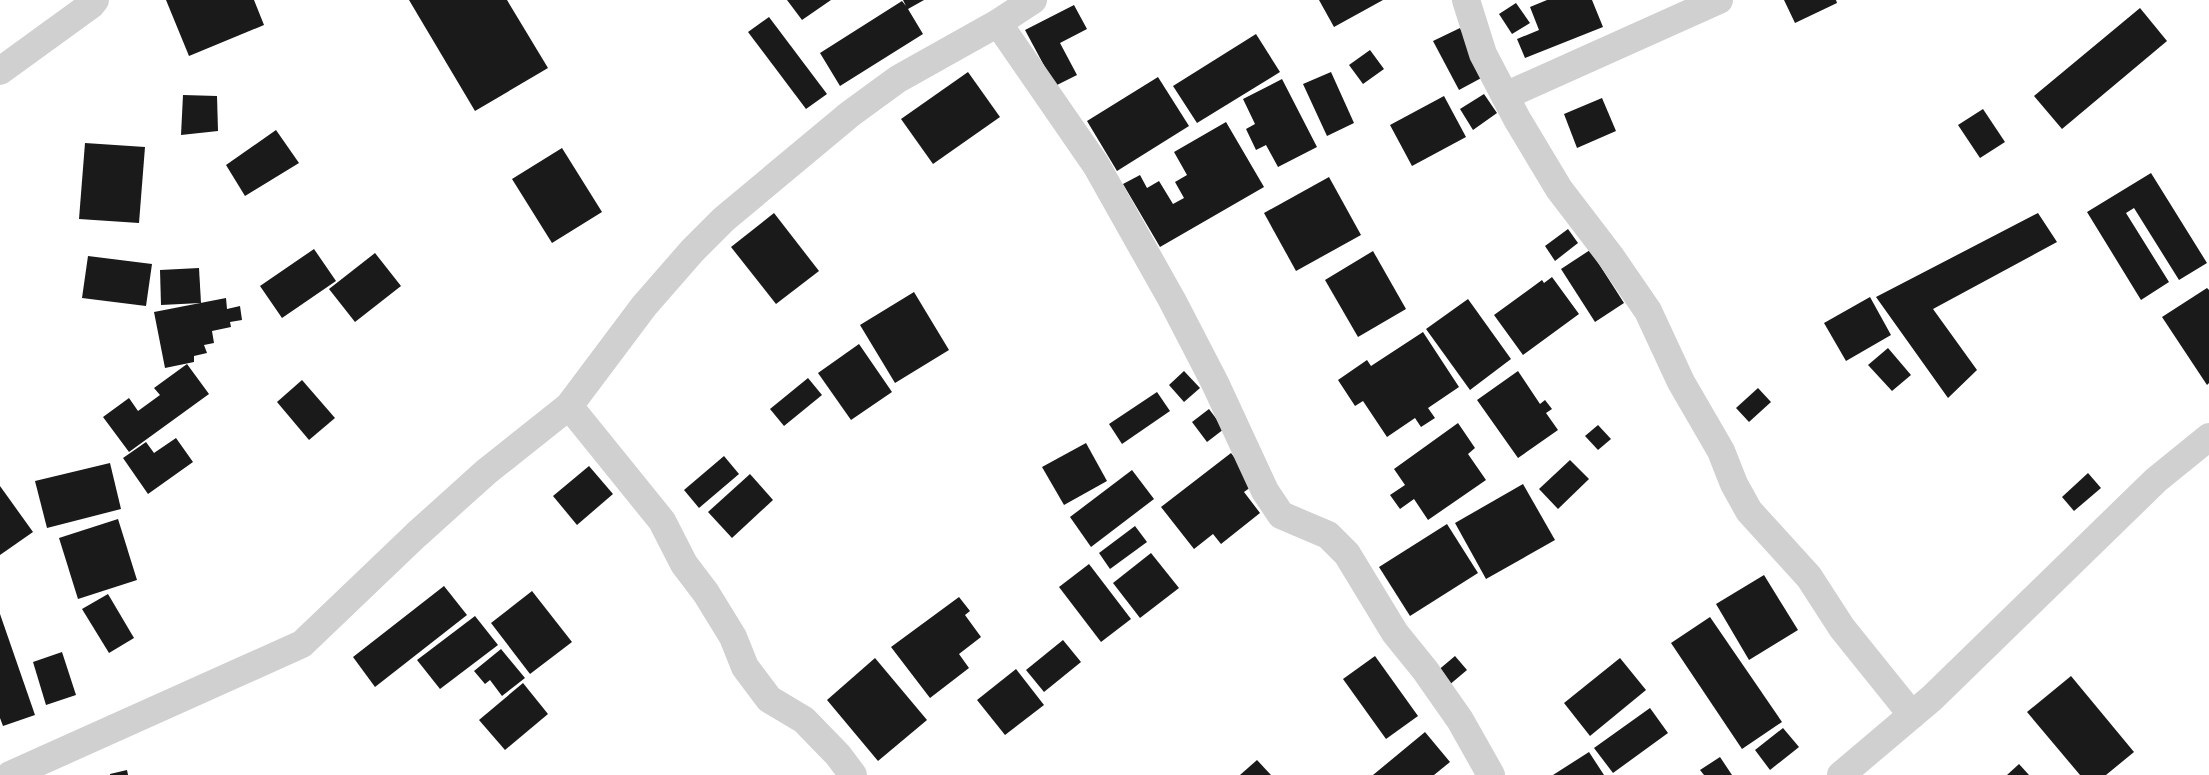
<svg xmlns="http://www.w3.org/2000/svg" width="2209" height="775" font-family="'Roboto Condensed',sans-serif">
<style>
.building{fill:#1a1a1a}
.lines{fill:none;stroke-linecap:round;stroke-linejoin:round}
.minor{stroke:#d0d0d0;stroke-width:28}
</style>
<rect width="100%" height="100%" fill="#fff"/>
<!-- building -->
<g class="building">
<polygon points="166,0 254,0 264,25 189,56"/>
<polygon points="409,0 507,0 548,68 475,111"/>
<polygon points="787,0 831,0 802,20"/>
<polygon points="903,0 924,0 908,9 923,34 840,86 820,53 902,1 906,6"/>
<polygon points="1319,0 1383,0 1334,27"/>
<polygon points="1547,0 1592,0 1603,27 1525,58 1517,39 1539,30 1530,7"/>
<polygon points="1784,0 1836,0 1837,3 1795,23"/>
<polygon points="1516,3 1530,23 1512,34 1499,14"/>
<polygon points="1074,5 1087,29 1060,43 1077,75 1055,86 1025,30"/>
<polygon points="2140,8 2167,41 2062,129 2034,96"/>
<polygon points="769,17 827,94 806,109 748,32"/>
<polygon points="1460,28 1485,76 1459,90 1433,41"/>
<polygon points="1256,34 1280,72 1197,123 1173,86"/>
<polygon points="1370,50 1384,69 1363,84 1349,65"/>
<polygon points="968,72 1000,117 933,164 901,119"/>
<polygon points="1331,72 1354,123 1327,136 1303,84"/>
<polygon points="1158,77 1189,126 1117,171 1087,121"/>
<polygon points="1282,79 1317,147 1278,167 1266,145 1256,150 1246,129 1255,124 1243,99"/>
<polygon points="1484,94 1497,113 1473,130 1460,109"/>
<polygon points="183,95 217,96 218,131 181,135"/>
<polygon points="1444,96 1466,137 1412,166 1390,125"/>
<polygon points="1602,98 1616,131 1577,148 1564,114"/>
<polygon points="1983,109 2005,142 1980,158 1958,125"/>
<polygon points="1226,122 1264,187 1160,247 1123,184 1140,175 1147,188 1159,181 1173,204 1184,198 1175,182 1187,175 1174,152"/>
<polygon points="276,130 299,163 245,196 226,165"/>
<polygon points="85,143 145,147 139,223 79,219"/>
<polygon points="562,148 602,212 552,243 512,179"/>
<polygon points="2151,173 2207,263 2179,280 2134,208 2126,213 2169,282 2141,300 2087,212"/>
<polygon points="1329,177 1361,235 1296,271 1264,213"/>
<polygon points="774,213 819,271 776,304 731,247"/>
<polygon points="2038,213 2057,242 1933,309 1977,370 1948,398 1876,297"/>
<polygon points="1568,229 1578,243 1555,261 1545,246"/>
<polygon points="314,249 336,281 282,318 260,286"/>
<polygon points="1590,250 1624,303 1595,322 1561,269"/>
<polygon points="1373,251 1406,309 1358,337 1325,280"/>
<polygon points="375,253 401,286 355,322 329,289"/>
<polygon points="88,256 152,264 146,306 82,298"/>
<polygon points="199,268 201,303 161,305 160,270"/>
<polygon points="1552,277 1579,314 1523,355 1494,315 1542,280 1544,283"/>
<polygon points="2207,288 2209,290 2209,383 2207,385 2162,317"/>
<polygon points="914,292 949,350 895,383 860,325"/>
<polygon points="1870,297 1891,335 1846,361 1824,323"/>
<polygon points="226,298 227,309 240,306 242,320 230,322 231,327 212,331 214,343 204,345 207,353 194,356 194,362 165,368 154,312"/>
<polygon points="1468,299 1511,359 1470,390 1426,329"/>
<polygon points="1423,332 1459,387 1428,408 1435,418 1421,427 1415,418 1387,437 1363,401 1355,406 1338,380 1367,360 1371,366"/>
<polygon points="859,344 892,392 851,420 818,373"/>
<polygon points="1888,348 1911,375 1892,391 1868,365"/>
<polygon points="187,364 209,394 129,452 103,417 129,398 138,411 160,395 154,388"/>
<polygon points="1184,371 1200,388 1184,402 1169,385"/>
<polygon points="1518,371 1540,404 1545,400 1552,409 1546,413 1558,430 1518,458 1477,400"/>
<polygon points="808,378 822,395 784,426 770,409"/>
<polygon points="302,380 335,418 309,440 277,402"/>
<polygon points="1758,388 1771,402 1749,422 1736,408"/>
<polygon points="1157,392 1170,411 1122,444 1109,424"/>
<polygon points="1209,409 1224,429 1207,442 1192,422"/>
<polygon points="1458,423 1475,448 1468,454 1486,480 1428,520 1414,499 1400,509 1390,495 1405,485 1394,469"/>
<polygon points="1598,425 1611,439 1598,450 1585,436"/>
<polygon points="176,438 193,462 148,494 123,458 146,442 154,453"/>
<polygon points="1086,443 1107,481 1064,505 1042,467"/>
<polygon points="1231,453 1255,484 1244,492 1260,513 1221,544 1213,534 1194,549 1161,507"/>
<polygon points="724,456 739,474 699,508 684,490"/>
<polygon points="1570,460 1589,479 1558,509 1539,489"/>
<polygon points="110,463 121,509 47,528 35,481"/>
<polygon points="589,466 613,494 577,525 553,496"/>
<polygon points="1132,470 1154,499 1091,547 1070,517"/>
<polygon points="2088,473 2101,488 2074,511 2062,497"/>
<polygon points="750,474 773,500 732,538 708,512"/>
<polygon points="1523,484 1555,540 1486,579 1455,523"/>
<polygon points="0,486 33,532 0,555"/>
<polygon points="118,519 137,580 78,599 59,538"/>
<polygon points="1447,524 1478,573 1410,616 1379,567"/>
<polygon points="1135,526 1147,542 1110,569 1099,553"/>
<polygon points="1151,553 1179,588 1140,618 1113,583"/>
<polygon points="1089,564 1131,619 1101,642 1059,587"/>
<polygon points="1764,575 1798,630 1749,660 1716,604"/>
<polygon points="444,586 467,615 375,687 353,657"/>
<polygon points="532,591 572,642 530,674 491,623"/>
<polygon points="108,594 134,638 109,653 82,609"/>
<polygon points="959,597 970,611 965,615 981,637 959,654 969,668 930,698 891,647"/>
<polygon points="0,614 35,715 3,726 0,718"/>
<polygon points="475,616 498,645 440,689 417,660"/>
<polygon points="1710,617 1782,722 1742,749 1671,643"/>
<polygon points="1063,640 1081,662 1044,692 1026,670"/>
<polygon points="501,649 525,678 502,696 490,680 485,684 474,671"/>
<polygon points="62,652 76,695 46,705 33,662"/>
<polygon points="1375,656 1418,716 1386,739 1343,679"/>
<polygon points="1455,656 1467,670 1448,686 1436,672"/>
<polygon points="875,658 927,720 878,761 827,700"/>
<polygon points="1620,658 1646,690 1590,736 1564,703"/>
<polygon points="1016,669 1044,705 1005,735 977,700"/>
<polygon points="2071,676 2134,752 2106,775 2080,775 2027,712"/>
<polygon points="523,683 548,714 505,750 479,720"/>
<polygon points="1650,708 1668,733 1613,773 1594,748"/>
<polygon points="1783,728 1799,747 1770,770 1755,750"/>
<polygon points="1425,732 1450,762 1434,775 1373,775"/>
<polygon points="1589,752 1604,775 1553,775"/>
<polygon points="1720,757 1732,775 1704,775 1700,770"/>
<polygon points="1257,760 1271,775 1240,775"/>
<polygon points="2019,764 2029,775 2007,775"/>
<polygon points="127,770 128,775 110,775 110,774"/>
</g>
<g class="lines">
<!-- minor -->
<g class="minor">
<polyline points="1466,0 1483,54 1517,119 1559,189 1611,257 1648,311 1681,382 1721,451 1734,484 1749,511 1809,577 1842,628 1912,715"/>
<polyline points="998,23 1096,165 1172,300 1215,383 1265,491 1281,515 1328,535 1347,554 1395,633 1425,670 1460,720 1491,775"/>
<polyline points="0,71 91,5 95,0"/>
<polyline points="1505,96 1719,0"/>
<polyline points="569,406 662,521 684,564 706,593 733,637 745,667 769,699 804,720 838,755 853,775"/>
<polyline points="10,775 302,644 416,535 486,472 569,406 644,306 692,251 724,219 850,114 898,79 998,23 1033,0"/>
<polyline points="1841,775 1932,698 2156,480 2209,437"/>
</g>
</g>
</svg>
